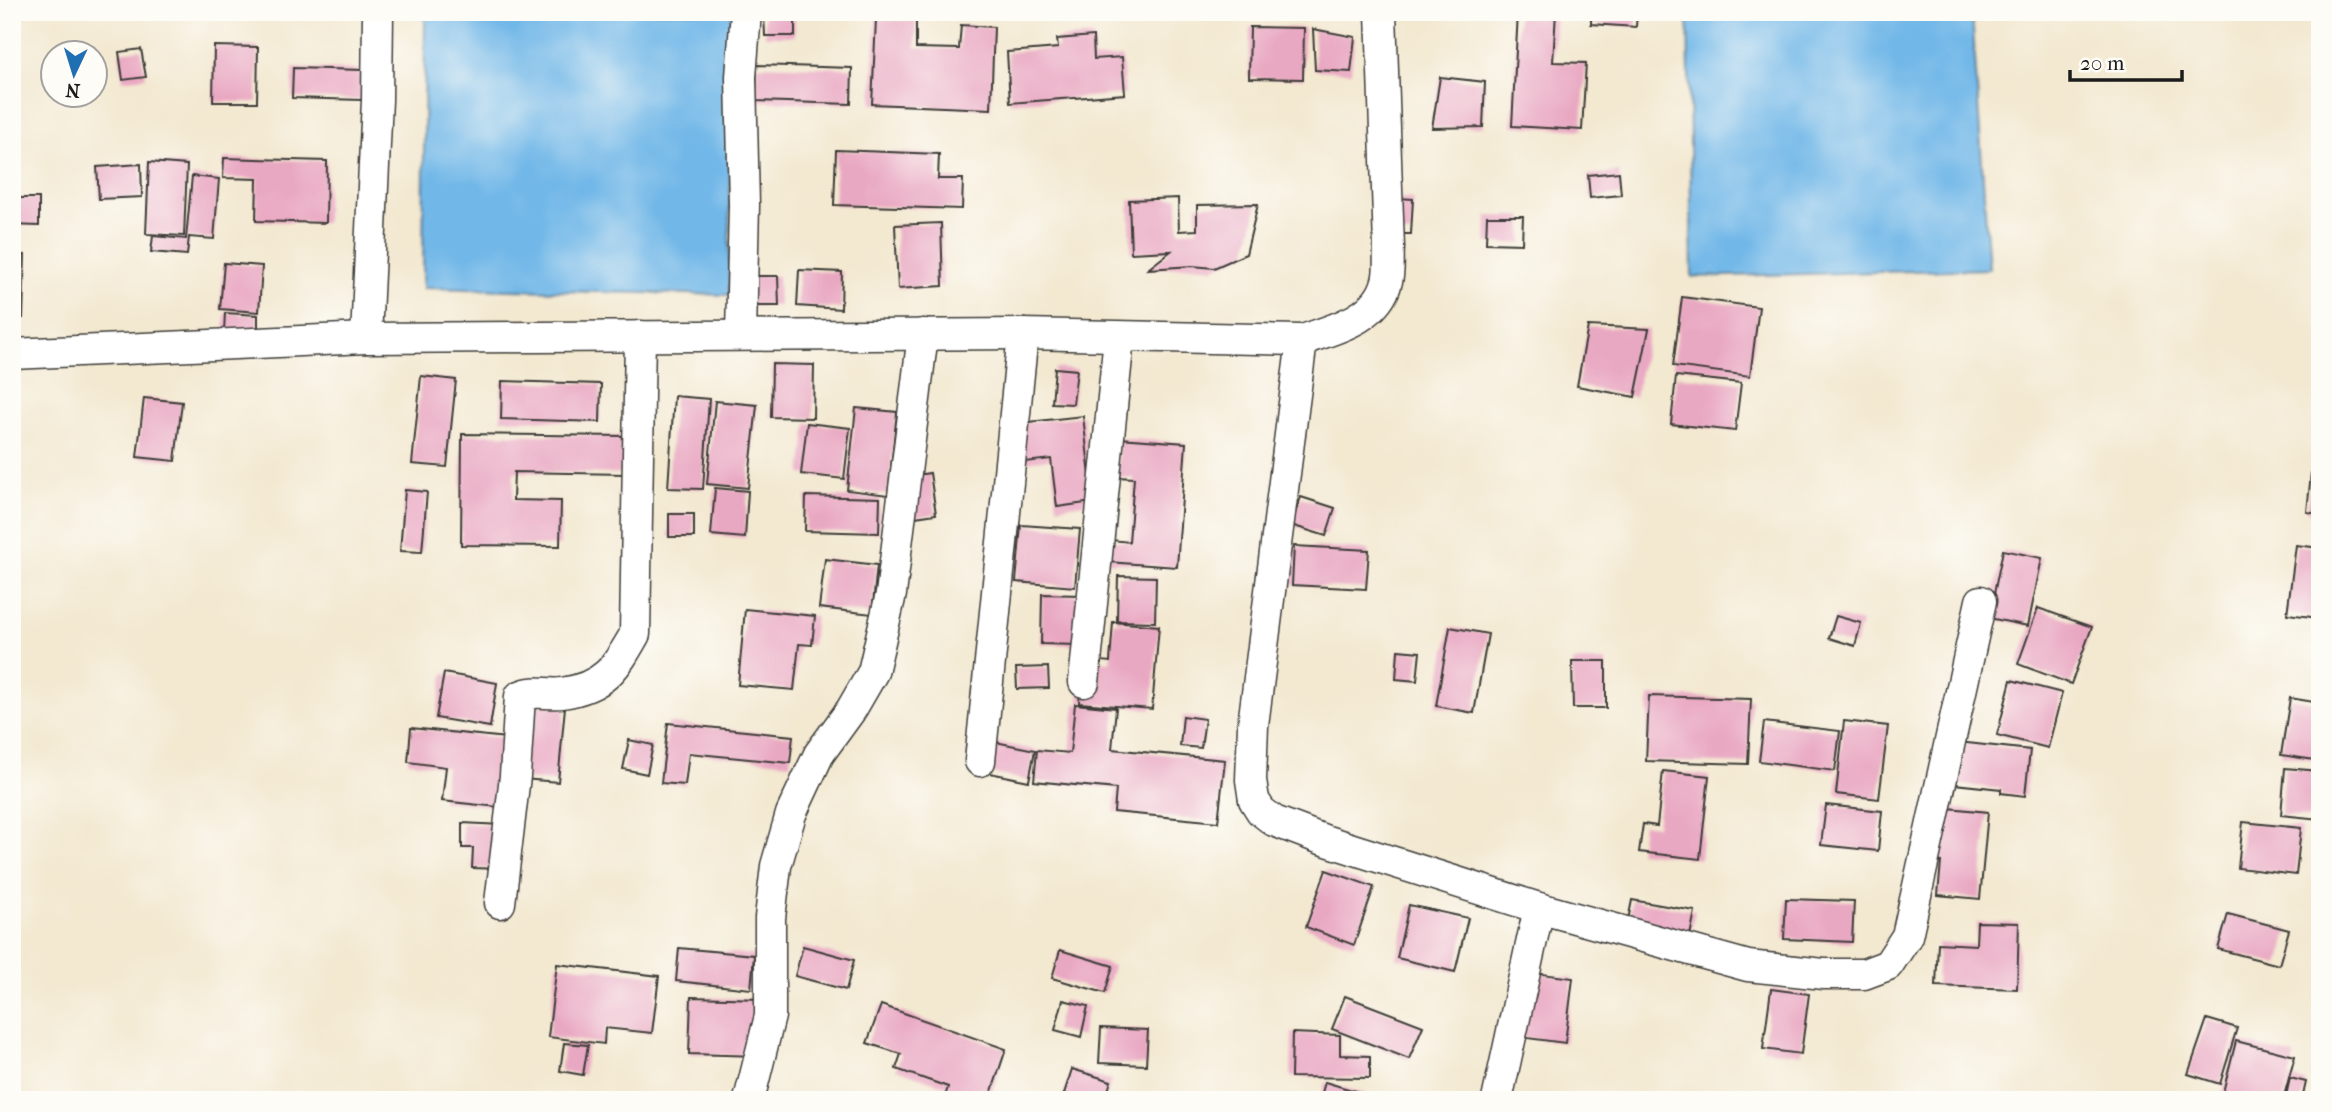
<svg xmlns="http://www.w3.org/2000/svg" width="2332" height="1112" font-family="'IM FELL French Canon',serif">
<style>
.water{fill:#71b7e8;stroke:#466a82;stroke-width:2}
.building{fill:#e9a8c2}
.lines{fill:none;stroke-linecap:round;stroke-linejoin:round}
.street-casing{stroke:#3c3b37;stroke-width:33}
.street{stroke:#fff;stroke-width:30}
</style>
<rect width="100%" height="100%" fill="#fdfcf7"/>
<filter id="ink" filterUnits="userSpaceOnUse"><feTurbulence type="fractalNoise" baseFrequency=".0143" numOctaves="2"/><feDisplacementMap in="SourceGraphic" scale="14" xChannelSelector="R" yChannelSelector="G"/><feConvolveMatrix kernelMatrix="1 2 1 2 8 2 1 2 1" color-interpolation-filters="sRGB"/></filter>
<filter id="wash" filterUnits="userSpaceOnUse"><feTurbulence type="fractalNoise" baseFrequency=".00686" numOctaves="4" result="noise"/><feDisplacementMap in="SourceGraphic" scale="28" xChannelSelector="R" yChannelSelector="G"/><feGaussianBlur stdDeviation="1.57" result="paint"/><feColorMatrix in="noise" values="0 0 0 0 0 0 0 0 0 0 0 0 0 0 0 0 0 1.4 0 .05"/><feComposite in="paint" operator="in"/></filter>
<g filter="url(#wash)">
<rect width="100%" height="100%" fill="#f3e8d0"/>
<!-- water -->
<g class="water">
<polygon points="425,12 731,12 729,295 423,288"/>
<polygon points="1688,12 1972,12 1989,269 1692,277"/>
</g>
<g id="blocks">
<!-- building -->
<g class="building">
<polygon points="764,12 795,12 795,36 765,36"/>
<polygon points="1518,12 1556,12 1553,62 1586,63 1582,130 1512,126"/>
<polygon points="1591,12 1637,12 1636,27 1591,24"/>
<polygon points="876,19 916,20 916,48 959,49 961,25 994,27 991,109 872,104"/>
<polygon points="1250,27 1304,28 1303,79 1249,78"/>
<polygon points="1313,29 1355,37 1351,72 1315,70"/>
<polygon points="1093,36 1094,59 1122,57 1125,94 1010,103 1007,52 1058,48 1057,39"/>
<polygon points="214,46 258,47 257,102 213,102"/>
<polygon points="141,49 146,77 123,80 119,52"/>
<polygon points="757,65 852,68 851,104 756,101"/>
<polygon points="293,68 363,70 362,100 292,98"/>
<polygon points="1440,77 1485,82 1483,127 1432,128"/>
<polygon points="12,141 21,142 15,195 12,194"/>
<polygon points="836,150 939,154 938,179 963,179 962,209 834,205"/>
<polygon points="224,158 327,161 326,223 256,221 257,179 223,178"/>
<polygon points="149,162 187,165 184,236 146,234"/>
<polygon points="141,164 142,197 99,199 97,167"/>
<polygon points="1619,172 1621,195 1590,198 1588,175"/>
<polygon points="192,176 219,179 214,239 189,237 187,255 151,252 153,236 186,239"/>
<polygon points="12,198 39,198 39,226 12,225"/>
<polygon points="1178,198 1179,231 1197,230 1197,205 1258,204 1246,254 1214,268 1192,266 1148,269 1171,251 1131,253 1129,200"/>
<polygon points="1398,198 1413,199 1411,234 1396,234"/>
<polygon points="1487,216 1523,216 1522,244 1486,243"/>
<polygon points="941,223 943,286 898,289 895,225"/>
<polygon points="12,254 25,255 23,318 12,318"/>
<polygon points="224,263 262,266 259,312 220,309"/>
<polygon points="799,270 842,272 841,309 797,306"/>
<polygon points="751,276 778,276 779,306 752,306"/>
<polygon points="1682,297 1759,307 1750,376 1673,366"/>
<polygon points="225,313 258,315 258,334 224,332"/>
<polygon points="1588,326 1649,329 1635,397 1577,386"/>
<polygon points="772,364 814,365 813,418 771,417"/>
<polygon points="1055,368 1077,370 1073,404 1052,403"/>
<polygon points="421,376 456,380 447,467 412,464"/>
<polygon points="1676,376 1741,383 1735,431 1671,424"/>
<polygon points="502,381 601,384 600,422 501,419"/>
<polygon points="674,396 709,399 703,489 668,488"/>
<polygon points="144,398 182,402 175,461 137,457"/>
<polygon points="715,401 757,405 748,488 707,484"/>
<polygon points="856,408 897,412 888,495 847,490"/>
<polygon points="1083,416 1093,502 1057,507 1051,459 1025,462 1020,423"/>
<polygon points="807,423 850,428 844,479 801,474"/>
<polygon points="462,434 625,436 625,474 514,472 513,500 561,501 560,546 461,545"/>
<polygon points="1119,438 1186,443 1177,567 1093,561 1094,538 1129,542 1134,478 1117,477"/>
<polygon points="930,473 936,514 915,517 910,476"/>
<polygon points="2311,473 2320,474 2320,514 2307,512"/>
<polygon points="715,488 748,491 745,538 711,535"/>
<polygon points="405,490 427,492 422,552 400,551"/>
<polygon points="806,496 880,498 879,533 805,531"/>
<polygon points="1301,497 1335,508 1326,536 1291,525"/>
<rect x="669" y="514" width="25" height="23"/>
<polygon points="1021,525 1080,529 1075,587 1016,582"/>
<polygon points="2296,545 2320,548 2320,618 2287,614"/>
<polygon points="1294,546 1369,550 1366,589 1292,585"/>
<polygon points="2003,550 2042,558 2028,626 1989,618"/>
<polygon points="825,559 877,565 872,614 819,608"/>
<polygon points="1118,576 1156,577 1155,622 1117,621"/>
<polygon points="1042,594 1080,595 1079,645 1041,644"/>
<polygon points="2038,608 2092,627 2071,684 2018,664"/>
<polygon points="745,609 815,616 812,645 799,644 794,690 738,685"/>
<polygon points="1836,616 1861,623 1855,646 1829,638"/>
<polygon points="1113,622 1159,626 1152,709 1079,703 1082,659 1110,662"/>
<polygon points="1450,627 1488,634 1474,713 1436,706"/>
<polygon points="1398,650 1420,652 1417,681 1396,679"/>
<polygon points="1572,661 1606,661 1606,708 1573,708"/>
<polygon points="1048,667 1049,688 1017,689 1016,668"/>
<polygon points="444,673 497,683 490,727 436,718"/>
<polygon points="2011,680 2062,693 2048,748 1997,735"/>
<polygon points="1649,696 1751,699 1748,764 1646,761"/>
<polygon points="2290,698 2320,703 2320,747 2317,747 2315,760 2281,755"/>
<polygon points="529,704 565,707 558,782 523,779"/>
<polygon points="1075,704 1116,708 1112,749 1225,760 1218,822 1114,812 1116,789 1034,781 1037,750 1070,753"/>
<polygon points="1183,716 1205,719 1201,748 1180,746"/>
<polygon points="1844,721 1888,726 1879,799 1836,794"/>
<polygon points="1764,722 1840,731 1835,771 1759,761"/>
<polygon points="668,723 793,736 790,763 689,753 685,785 661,783"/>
<polygon points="411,728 516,739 508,808 442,801 446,767 408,762"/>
<polygon points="981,739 1035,750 1029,781 975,770"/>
<polygon points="629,740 653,745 647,774 623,769"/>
<polygon points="1949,741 2030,750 2025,796 2001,793 2001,789 1945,783"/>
<polygon points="2285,768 2320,771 2320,819 2281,815"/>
<polygon points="1663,771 1709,776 1700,859 1639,852 1643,824 1657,826"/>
<polygon points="1826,805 1882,811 1878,851 1821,845"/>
<polygon points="1928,806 1988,812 1980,899 1938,895 1941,862 1923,860"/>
<polygon points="2243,822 2301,828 2296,875 2238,868"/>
<polygon points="462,823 502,825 501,869 472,868 473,848 462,848"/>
<polygon points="1326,870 1374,887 1354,945 1306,927"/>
<polygon points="1786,899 1854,901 1852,942 1784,939"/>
<polygon points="1632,900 1695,911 1688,946 1625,935"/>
<polygon points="1409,905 1468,918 1455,972 1397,958"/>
<polygon points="2228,914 2289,930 2279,965 2218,949"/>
<polygon points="1977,922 2019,923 2017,989 1936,986 1938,943 1976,945"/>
<polygon points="803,946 854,960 846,990 795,976"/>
<polygon points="679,948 754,955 751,989 676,981"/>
<polygon points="1060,950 1113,966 1105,993 1052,978"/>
<polygon points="557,964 659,976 652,1033 605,1028 604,1044 548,1037"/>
<polygon points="1527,972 1573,978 1565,1043 1519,1037"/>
<polygon points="1771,989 1809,994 1801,1054 1763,1049"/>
<polygon points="1345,996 1423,1026 1409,1059 1332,1029"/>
<polygon points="691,997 761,999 760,1056 689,1054"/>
<polygon points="1063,1000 1088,1006 1081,1037 1055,1030"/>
<polygon points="881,1005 1006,1049 989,1100 944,1100 948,1087 896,1069 901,1054 867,1043"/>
<polygon points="2207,1019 2237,1028 2220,1084 2188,1074"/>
<polygon points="1101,1028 1148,1030 1146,1065 1099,1063"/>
<polygon points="1292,1033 1340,1035 1340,1055 1370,1056 1370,1078 1291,1077"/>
<polygon points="2236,1041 2295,1056 2283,1100 2236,1100 2222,1096"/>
<polygon points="564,1043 588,1045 583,1075 560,1071"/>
<polygon points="1072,1069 1111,1081 1105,1100 1062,1100"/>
<polygon points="2290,1078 2306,1082 2302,1100 2285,1100"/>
<polygon points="1325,1082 1365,1094 1364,1100 1320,1100"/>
</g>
</g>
</g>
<g filter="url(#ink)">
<use href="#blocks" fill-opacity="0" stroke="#3c3b37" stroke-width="2"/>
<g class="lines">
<defs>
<g id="street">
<polyline points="741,335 744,205 741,77 746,12"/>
<polyline points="366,338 377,100 378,12"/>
<polyline points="1302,340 1253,725 1251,780 1254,800 1261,811 1274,821 1324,840 1539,908 1748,966 1824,974 1864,974 1888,965 1907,936 1981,601"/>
<path d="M12 354 366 338 1023 334 1302 340C1334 329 1378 319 1387 281 1390 271 1388 258 1389 248L1381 12"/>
<polyline points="1084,682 1119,338"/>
<polyline points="980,761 1023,334"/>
<path d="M500 903 515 776 520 696C535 689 546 695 562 693 604 687 616 668 635 634L640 336"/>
<polyline points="749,1100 770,1016 770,918 776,866 791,814 819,754 851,710 873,672 891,594 923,334"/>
<polyline points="1497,1100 1539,908"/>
</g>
</defs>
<!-- street casing -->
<use href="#street" class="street-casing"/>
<!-- street -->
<use href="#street" class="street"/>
</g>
</g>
<!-- margin -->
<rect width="2332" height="1112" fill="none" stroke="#fdfcf7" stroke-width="42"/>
<!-- north arrow -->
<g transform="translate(74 74) rotate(184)"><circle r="33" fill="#fdfcf7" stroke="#a3a29f" stroke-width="2"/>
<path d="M0-5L12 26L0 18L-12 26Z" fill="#1f6fb2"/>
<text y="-10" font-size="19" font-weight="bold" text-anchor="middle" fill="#1c1c1c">N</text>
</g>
<!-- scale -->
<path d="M2070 70v10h112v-10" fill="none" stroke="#1c1c1c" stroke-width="3.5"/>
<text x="2080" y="70" font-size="21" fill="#1c1c1c" stroke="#fdfcf7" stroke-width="5" paint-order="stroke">20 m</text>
</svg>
